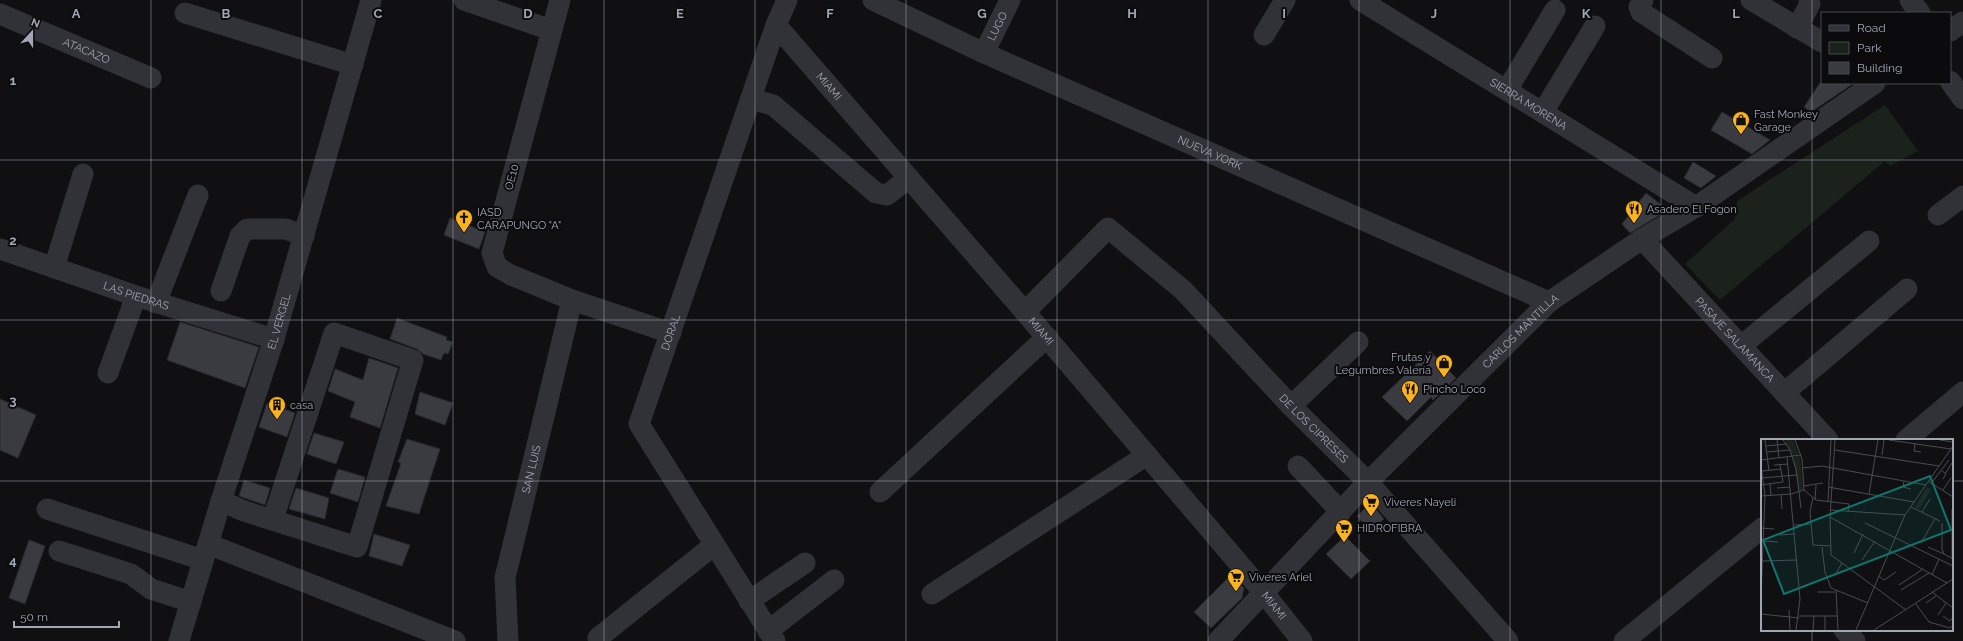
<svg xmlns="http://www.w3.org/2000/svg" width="1963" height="641" font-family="Raleway,sans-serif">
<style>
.green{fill:#1b221c}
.building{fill:#3a3b40;stroke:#2a2a2e}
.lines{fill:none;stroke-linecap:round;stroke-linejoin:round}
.minor{stroke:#313237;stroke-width:21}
.grid{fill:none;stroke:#a1a6b4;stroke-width:1;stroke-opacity:0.55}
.labels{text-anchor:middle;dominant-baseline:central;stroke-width:4;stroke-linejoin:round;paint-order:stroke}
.street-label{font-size:11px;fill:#a1a6b4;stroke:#0b0b0d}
.poi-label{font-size:11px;fill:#a1a6b4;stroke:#0b0b0d;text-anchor:start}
.inset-road{fill:none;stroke:#4a4c53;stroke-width:1}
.view{fill:#0f766e;fill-opacity:0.15;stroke:#0f766e;stroke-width:2}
.inset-edge{fill:none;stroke:#a1a6b4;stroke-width:2}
.grid-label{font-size:13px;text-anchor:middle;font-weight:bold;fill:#a1a6b4;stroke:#0b0b0d;stroke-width:4;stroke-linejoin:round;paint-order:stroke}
</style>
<rect width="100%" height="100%" fill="#101012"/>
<!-- green -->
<polygon class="green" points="1885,105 1918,151 1890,166 1885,161 1720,300 1685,264 1735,219 1737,201"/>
<!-- building -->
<g class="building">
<polygon points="1820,83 1854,83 1811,112 1804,107"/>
<polygon points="1722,112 1770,140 1752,154 1711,130"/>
<polygon points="1693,162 1716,176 1701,188 1684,178"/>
<polygon points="1646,193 1668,210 1630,233 1622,224"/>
<polygon points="450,218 485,232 479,249 444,235"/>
<polygon points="397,318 447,337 446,340 453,342 448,354 444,353 441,360 423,354 417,349 390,339"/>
<polygon points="180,322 259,347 245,388 167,360"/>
<polygon points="1430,351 1456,378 1433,400 1431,397 1407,421 1382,397"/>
<polygon points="369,358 398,368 380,428 350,417 355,402 328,391 335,369 363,380"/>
<polygon points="420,392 453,403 445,425 415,414"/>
<polygon points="0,399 36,415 18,458 0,450"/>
<polygon points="267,403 295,413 287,437 259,427"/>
<polygon points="314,433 344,442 336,464 307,454"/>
<polygon points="407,439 440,449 419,514 386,506 401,463 398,462"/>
<polygon points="338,469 365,477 358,502 330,493"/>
<polygon points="244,480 270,488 265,505 239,496"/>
<polygon points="296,488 329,498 325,519 289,509"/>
<polygon points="1371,503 1384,519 1370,531 1357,516"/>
<polygon points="374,534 410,545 402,566 369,556"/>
<polygon points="1345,536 1370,561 1351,579 1326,554"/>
<polygon points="29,540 45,546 25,604 9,598"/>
<polygon points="1231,575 1244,588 1242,598 1211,628 1194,612"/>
</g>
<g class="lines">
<!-- minor -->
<g class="minor">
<polyline points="464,0 551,30"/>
<polyline points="560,0 492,253 497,267 511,275 572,300 671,333"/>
<path id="s1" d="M873 0 984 53 1549 302"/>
<path id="s2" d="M1360 0 1696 207"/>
<polyline points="1643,0 1639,7 1641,12 1712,58"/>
<polyline points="1751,0 1822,42"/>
<polyline points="1910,0 1920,13"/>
<polyline points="185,13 353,65"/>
<path id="s3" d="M0 14 151 78"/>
<path id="s4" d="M776 25 1025 312 1264 593 1302 641"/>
<polyline points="1797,28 1810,4 1809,0"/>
<polyline points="1950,31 1963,22"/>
<polyline points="1264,35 1285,0"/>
<path id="s5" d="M984 53 1010 0"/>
<polyline points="1950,81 1963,99"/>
<polyline points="1507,90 1555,10"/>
<polyline points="751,99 773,105 876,193 887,195 909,178"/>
<polyline points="1543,112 1595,26"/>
<polyline points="1938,215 1963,196"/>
<path id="s6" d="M1642 239 1828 440"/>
<path id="s7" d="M0 249 136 296 274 339"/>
<polyline points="54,268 83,174"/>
<polyline points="221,291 240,236 247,229 286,229 304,236"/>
<polyline points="156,303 198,195"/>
<path id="s8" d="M1025 312 1108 228 1183 290 1291 406 1368 482 1508 641"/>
<polyline points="1741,346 1869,241"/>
<polyline points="108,373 136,296"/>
<polyline points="1784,393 1907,289"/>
<polyline points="1291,406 1358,342"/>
<polyline points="1906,440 1963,392"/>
<polyline points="1298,466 1341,512"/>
<polyline points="880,492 1047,337"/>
<polyline points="221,501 244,511 357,547 413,360 334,333 273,519"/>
<polyline points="47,509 203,560"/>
<polyline points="208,544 455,641"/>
<polyline points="59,551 131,574 151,589 191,602"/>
<polyline points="932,594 1147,455"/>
<polyline points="749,601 805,563"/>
<polyline points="1844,630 1855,641"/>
<polyline points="768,631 834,580"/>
<polyline points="598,638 714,545"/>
<path id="s9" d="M179 641 221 501 274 339 371 0"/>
<path id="s10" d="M508 641 505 578 572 300"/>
<path id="s11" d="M775 641 639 424 776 25 787 0"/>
<path id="s12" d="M1218 641 1368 482 1549 302 1642 239 1696 207 1875 83"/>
<polyline points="1624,641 1762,528"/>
</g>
</g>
<!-- grid -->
<path class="grid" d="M151 0V641M302 0V641M453 0V641M604 0V641M755 0V641M906 0V641M1057 0V641M1208 0V641M1359 0V641M1510 0V641M1661 0V641M1812 0V440M0 160H1963M0 320H1963M0 481H1762M1952 481H1963M1812 630V641"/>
<!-- icons -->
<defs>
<symbol id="shop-pin" viewBox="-11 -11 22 30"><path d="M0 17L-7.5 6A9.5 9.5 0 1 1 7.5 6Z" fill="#fbb41f" stroke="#0b0b0d"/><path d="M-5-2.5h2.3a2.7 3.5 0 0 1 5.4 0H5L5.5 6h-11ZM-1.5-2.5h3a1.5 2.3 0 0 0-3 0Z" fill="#111"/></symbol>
<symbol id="restaurant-pin" viewBox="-11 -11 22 30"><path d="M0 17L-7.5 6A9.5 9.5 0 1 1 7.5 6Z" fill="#fbb41f" stroke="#0b0b0d"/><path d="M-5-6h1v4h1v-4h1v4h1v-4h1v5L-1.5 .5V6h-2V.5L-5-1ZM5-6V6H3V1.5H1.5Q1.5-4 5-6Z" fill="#111"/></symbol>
<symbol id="church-pin" viewBox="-11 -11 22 30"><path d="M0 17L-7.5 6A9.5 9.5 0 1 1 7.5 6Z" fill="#fbb41f" stroke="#0b0b0d"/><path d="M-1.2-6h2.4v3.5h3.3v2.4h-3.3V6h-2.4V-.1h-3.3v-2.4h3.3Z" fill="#111"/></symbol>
<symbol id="building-pin" viewBox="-11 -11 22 30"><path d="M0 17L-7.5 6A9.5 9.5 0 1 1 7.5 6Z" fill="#fbb41f" stroke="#0b0b0d"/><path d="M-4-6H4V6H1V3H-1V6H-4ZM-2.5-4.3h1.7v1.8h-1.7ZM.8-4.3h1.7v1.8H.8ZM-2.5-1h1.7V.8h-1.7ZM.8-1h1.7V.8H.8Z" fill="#111"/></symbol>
<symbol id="supermarket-pin" viewBox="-11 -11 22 30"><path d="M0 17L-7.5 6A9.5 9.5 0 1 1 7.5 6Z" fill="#fbb41f" stroke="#0b0b0d"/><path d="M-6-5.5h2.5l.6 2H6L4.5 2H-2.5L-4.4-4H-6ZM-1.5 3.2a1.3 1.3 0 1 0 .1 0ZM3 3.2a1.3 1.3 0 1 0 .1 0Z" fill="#111"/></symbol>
</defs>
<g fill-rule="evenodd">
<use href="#shop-pin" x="1731" y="110" width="20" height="27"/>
<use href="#restaurant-pin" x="1624" y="199" width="20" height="27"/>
<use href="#church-pin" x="454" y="208" width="20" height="27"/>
<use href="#shop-pin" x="1434" y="353" width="20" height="27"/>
<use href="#restaurant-pin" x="1400" y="379" width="20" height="27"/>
<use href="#building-pin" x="267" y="395" width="20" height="27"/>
<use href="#supermarket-pin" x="1361" y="492" width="20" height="27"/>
<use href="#supermarket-pin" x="1334" y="518" width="20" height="27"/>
<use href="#supermarket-pin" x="1226" y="567" width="20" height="27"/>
</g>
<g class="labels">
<!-- street labels -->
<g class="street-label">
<text stroke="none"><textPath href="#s5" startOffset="30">LUGO</textPath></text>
<text stroke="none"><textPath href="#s3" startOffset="94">ATACAZO</textPath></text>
<text stroke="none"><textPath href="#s4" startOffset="81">MIAMI</textPath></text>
<text stroke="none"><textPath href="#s2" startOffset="198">SIERRA MORENA</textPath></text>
<text stroke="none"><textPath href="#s1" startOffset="370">NUEVA YORK</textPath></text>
<text transform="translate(512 177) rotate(-75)">OE10</text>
<text stroke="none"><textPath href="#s7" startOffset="144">LAS PIEDRAS</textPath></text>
<text stroke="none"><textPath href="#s9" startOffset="335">EL VERGEL</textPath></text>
<text stroke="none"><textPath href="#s4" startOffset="405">MIAMI</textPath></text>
<text stroke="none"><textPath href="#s12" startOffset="433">CARLOS MANTILLA</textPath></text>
<text stroke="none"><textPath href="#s11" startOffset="353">DORAL</textPath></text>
<text stroke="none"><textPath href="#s6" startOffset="137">PASAJE SALAMANCA</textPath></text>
<text stroke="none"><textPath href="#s8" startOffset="406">DE LOS CIPRESES</textPath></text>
<text stroke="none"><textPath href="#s10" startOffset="175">SAN LUIS</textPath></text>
<text stroke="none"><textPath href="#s4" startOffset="765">MIAMI</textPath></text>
</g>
<!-- poi labels -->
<g class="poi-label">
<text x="1754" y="114">Fast Monkey<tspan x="1754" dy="13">Garage</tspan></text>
<text x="1647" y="209">Asadero El Fogon</text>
<text x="477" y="212">IASD<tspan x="477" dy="13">CARAPUNGO "A"</tspan></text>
<text x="1431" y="357" text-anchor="end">Frutas y<tspan x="1431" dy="13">Legumbres Valería</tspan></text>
<text x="1423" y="389">Pincho Loco</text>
<text x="290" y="405">casa</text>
<text x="1384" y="502">Viveres Nayeli</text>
<text x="1357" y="528">HIDROFIBRA</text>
<text x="1249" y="577">Viveres Ariel</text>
</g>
</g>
<!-- overview -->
<g transform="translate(1761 439)">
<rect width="192" height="192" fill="#101012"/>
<path d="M24 1H32L38 15 32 17ZM39 17 42 50 38 54 32 18ZM166 48 170 51 158 70 154 68Z" fill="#1b221c"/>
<path class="inset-road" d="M4 1 8 32M16 1 18 19M22 1 29 11 35 30 40 69M74 1 69 78 70 116 145 171M128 1 190 10M179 1 192 3M154 5 153 12 160 13M5 7 26 5M74 11 178 27M6 13 29 11M121 16 123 1M26 18 39 160 35 191M0 21 40 16M0 26 4 57 0 156M13 26 27 25M41 29 61 27 165 46M180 31 185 35 182 40M1 32 20 30M184 35 191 24M0 39 36 36M143 42 142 48 150 50M167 42 192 58M172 42 188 21M9 44 10 57M0 46 22 43 19 26M43 47 62 44M67 48 153 63M16 49 29 48M43 51 55 61 88 65 87 73M182 51 190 39M108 55 117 1M20 56 21 70M0 57 30 55 43 51 41 20 34 1M52 58 49 73 52 106 70 107M54 61 55 46M67 63 70 1M150 68 179 82M191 70V120M69 71 144 76M161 73 169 60M69 78 186 144M104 84 192 127M181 84V110L183 115 192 120M33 86 50 85M0 89 13 90M18 96 34 95M2 102 17 103M160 104 174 80M61 108 64 133 70 149 107 164M167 108 183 115M93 114 102 95M101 121 114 102M1 122 36 121M74 136 81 124M171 136 178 120M118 137 123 141 135 133M138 146 162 130M75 151 77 191M140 151 168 134M57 153H74M171 153 192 169M165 164 175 157M155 165 168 183 189 189 192 186M28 171 29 191M0 175 38 179M177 176 185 164M38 177H76M64 177V191M182 177 189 182 192 178M52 191 53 177M95 191 144 76 192 7M113 191 192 140"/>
<path class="view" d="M169 37 190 91 23 155 2 101Z"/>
<rect width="192" height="192" class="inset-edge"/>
</g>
<g class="grid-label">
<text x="76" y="18">A</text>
<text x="226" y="18">B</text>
<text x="378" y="18">C</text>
<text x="528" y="18">D</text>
<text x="680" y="18">E</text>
<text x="830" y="18">F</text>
<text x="982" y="18">G</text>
<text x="1132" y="18">H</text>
<text x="1284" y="18">I</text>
<text x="1434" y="18">J</text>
<text x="1586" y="18">K</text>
<text x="1736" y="18">L</text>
<text x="13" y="85">1</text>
<text x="13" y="245">2</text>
<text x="13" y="405">3</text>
<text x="13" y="565">4</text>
</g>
<!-- legend -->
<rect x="1821" y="12" width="130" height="72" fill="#0b0b0d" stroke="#474950"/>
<rect x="1829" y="25" width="20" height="6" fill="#313237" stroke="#474950"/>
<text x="1857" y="32" font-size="12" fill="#a1a6b4">Road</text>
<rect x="1829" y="42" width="20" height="12" fill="#1b221c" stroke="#474950"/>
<text x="1857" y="52" font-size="12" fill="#a1a6b4">Park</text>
<rect x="1829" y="62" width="20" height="12" fill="#3a3b40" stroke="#474950"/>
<text x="1857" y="72" font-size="12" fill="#a1a6b4">Building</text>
<!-- north arrow -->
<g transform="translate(32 32) rotate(21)" stroke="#0b0b0d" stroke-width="3" paint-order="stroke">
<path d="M0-3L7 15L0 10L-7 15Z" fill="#a1a6b4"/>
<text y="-6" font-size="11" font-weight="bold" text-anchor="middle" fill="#a1a6b4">N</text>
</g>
<!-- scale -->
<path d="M14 621v6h105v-6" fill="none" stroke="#a1a6b4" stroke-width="2"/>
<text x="20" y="621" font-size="12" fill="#a1a6b4" stroke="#0b0b0d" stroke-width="3" paint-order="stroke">50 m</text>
</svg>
